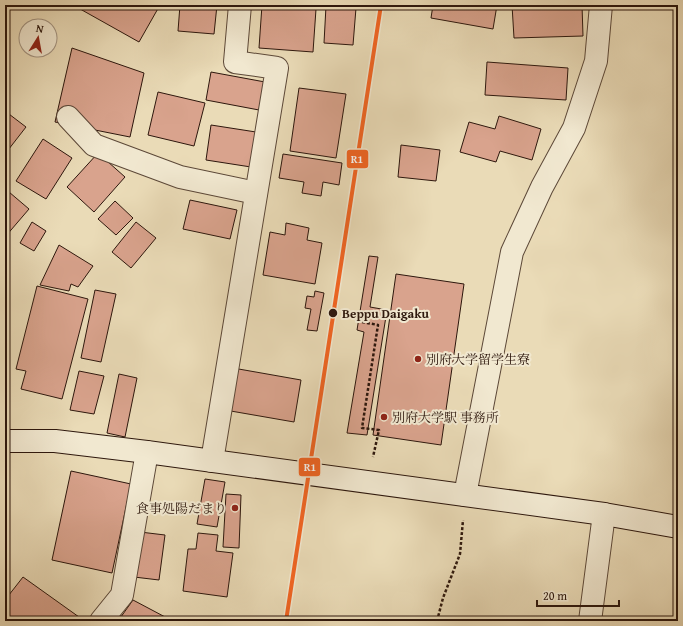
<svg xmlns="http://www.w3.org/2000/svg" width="683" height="626" font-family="'Gentium Book Plus','Noto Serif JP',serif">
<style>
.building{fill:#d9a38d;stroke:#2d170d}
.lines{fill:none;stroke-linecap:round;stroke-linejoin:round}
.street-casing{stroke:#5c4838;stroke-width:24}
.secondary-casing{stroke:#2d170d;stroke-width:24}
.path{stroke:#2d170d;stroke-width:2.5;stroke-dasharray:3 2;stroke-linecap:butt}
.street{stroke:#f1e8d0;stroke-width:22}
.secondary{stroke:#f1e8d0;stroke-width:22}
.rail-1-casing{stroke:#f1e8d0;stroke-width:7}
.rail-1{stroke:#f26522;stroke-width:4}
.stop-dot{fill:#2d170d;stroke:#f1e8d0;stroke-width:1.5}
.poi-dot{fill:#8f2418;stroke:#f1e8d0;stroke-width:1.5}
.labels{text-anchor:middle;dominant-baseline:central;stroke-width:4;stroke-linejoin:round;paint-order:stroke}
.stop-label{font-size:13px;font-weight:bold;fill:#2d170d;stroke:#f1e8d0;text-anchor:start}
.poi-label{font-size:13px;fill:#2d170d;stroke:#f1e8d0;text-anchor:start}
.line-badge{stroke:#f1e8d0;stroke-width:1.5}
.badge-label{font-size:11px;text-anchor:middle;font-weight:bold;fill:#fff}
</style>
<rect width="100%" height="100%" fill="#eadbb7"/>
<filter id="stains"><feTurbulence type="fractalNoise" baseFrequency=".005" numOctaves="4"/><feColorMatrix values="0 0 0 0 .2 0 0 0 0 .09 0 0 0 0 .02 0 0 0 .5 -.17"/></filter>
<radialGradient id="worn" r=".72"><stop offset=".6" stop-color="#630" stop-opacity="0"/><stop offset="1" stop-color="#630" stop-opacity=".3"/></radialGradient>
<!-- building -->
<g class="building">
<polygon points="73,5 160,5 139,42"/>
<polygon points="180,5 217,5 214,34 178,31"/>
<polygon points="262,5 276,5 316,9 313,52 259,48"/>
<polygon points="433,5 497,5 493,29 431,18"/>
<polygon points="512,5 582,5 583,36 514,38"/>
<polygon points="326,6 356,8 353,45 324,43"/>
<polygon points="72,48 144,73 130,137 55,122"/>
<polygon points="487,62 568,68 566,100 485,95"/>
<polygon points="211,72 265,82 259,110 206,100"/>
<polygon points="299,88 346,94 336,158 290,151"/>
<polygon points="158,92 205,103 194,146 148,135"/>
<polygon points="5,111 26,127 5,154"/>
<polygon points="499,116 541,129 532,160 500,151 496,162 460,152 469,122 495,129"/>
<polygon points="211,125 256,132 251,167 206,160"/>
<polygon points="43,139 72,158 46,199 16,181"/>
<polygon points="401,145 440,150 436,181 398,177"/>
<polygon points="98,153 125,177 94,212 67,187"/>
<polygon points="283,154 342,163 339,185 323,182 321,196 302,193 304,182 279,178"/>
<polygon points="9,192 29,209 5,237 5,196"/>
<polygon points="190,200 237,210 230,239 183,229"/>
<polygon points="115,201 133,218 116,235 98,219"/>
<polygon points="32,222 46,231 34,251 20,243"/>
<polygon points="136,222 156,238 131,268 112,252"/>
<polygon points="286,223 309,228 307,240 322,243 315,284 263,275 270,232 285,235"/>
<polygon points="59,245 93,266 78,287 71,284 69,291 40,285"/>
<polygon points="369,256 378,257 370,307 387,310 367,435 347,433 364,332 357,330"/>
<polygon points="396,274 464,284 441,445 373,435"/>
<polygon points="37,286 88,299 62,399 21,389 26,371 16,369"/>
<polygon points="95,290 116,294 101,362 81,358"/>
<polygon points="315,291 324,293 317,331 307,330 311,309 305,308 307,296 314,297"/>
<polygon points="233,368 301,380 294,422 225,410"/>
<polygon points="79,371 104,376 94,414 70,410"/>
<polygon points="119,374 137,378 125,437 107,433"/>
<polygon points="71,471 131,484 112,573 52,560"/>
<polygon points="205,479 225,482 217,527 197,524"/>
<polygon points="226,494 241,495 239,548 223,547"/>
<polygon points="140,532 165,535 159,580 134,577"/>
<polygon points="198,533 218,535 216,551 233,553 227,597 183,591 188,549 196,549"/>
<polygon points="23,577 79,617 75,621 14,621 5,614 5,600"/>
<polygon points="133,600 167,618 165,621 118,621"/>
</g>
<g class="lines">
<defs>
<g id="street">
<polyline points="68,117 94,145 180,177 256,193"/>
<polyline points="212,461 277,68 235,62 240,5"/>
<polyline points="465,495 512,252 542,187 574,128 596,61 601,5"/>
<polyline points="101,621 122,595 147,452"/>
<polyline points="590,621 604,514"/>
</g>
<polyline id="secondary" points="5,441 55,441 147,452 604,514 678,527"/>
</defs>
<!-- street casing -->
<use href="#street" class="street-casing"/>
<!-- secondary casing -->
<use href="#secondary" class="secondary-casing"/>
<!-- path -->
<g class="path">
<polyline points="362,322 378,325 362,428 379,430 373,457"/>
<polyline points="437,621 443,598 460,554 463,520"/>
</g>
<!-- street -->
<use href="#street" class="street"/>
<!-- secondary -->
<use href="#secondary" class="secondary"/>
<defs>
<polyline id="rail-1" points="286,621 381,5"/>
</defs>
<!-- rail-1 casing -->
<use href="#rail-1" class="rail-1-casing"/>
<!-- rail-1 -->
<use href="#rail-1" class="rail-1"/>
</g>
<!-- markers -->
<circle class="stop-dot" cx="333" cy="313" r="5"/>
<g class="poi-dot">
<circle cx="418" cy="359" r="4"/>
<circle cx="384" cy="417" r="4"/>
<circle cx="235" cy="508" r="4"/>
</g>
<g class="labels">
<!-- stop labels -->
<g class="stop-label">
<text x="342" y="313">Beppu Daigaku</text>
</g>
<!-- poi labels -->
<g class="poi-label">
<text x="426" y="359">別府大学留学生寮</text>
<text x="392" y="417">別府大学駅 事務所</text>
<text x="227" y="508" text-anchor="end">食事処陽だまり</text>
</g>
</g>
<g class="line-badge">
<rect x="346" y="149" width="23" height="20" rx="4" fill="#f26522"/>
<rect x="298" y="457" width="23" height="20" rx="4" fill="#f26522"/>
</g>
<g class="badge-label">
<text x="357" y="163">R1</text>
<text x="310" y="471">R1</text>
</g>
<!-- margin -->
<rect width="683" height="626" fill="none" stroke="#eadbb7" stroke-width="20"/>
<rect x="6" y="6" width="671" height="614" fill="none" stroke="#2d170d" stroke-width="2"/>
<rect x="10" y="10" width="663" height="606" fill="none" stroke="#2d170d"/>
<!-- north arrow -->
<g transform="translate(38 38) rotate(11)"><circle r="19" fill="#f1e8d0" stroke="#a39482"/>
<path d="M0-3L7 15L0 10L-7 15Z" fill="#8f2418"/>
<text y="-6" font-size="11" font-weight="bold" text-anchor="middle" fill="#2d170d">N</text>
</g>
<!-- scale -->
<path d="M537 600v6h82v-6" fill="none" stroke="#2d170d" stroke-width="2"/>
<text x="543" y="600" font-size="12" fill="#2d170d" stroke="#f1e8d0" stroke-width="3" paint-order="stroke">20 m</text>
<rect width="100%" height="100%" filter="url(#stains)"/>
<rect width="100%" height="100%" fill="url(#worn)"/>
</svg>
